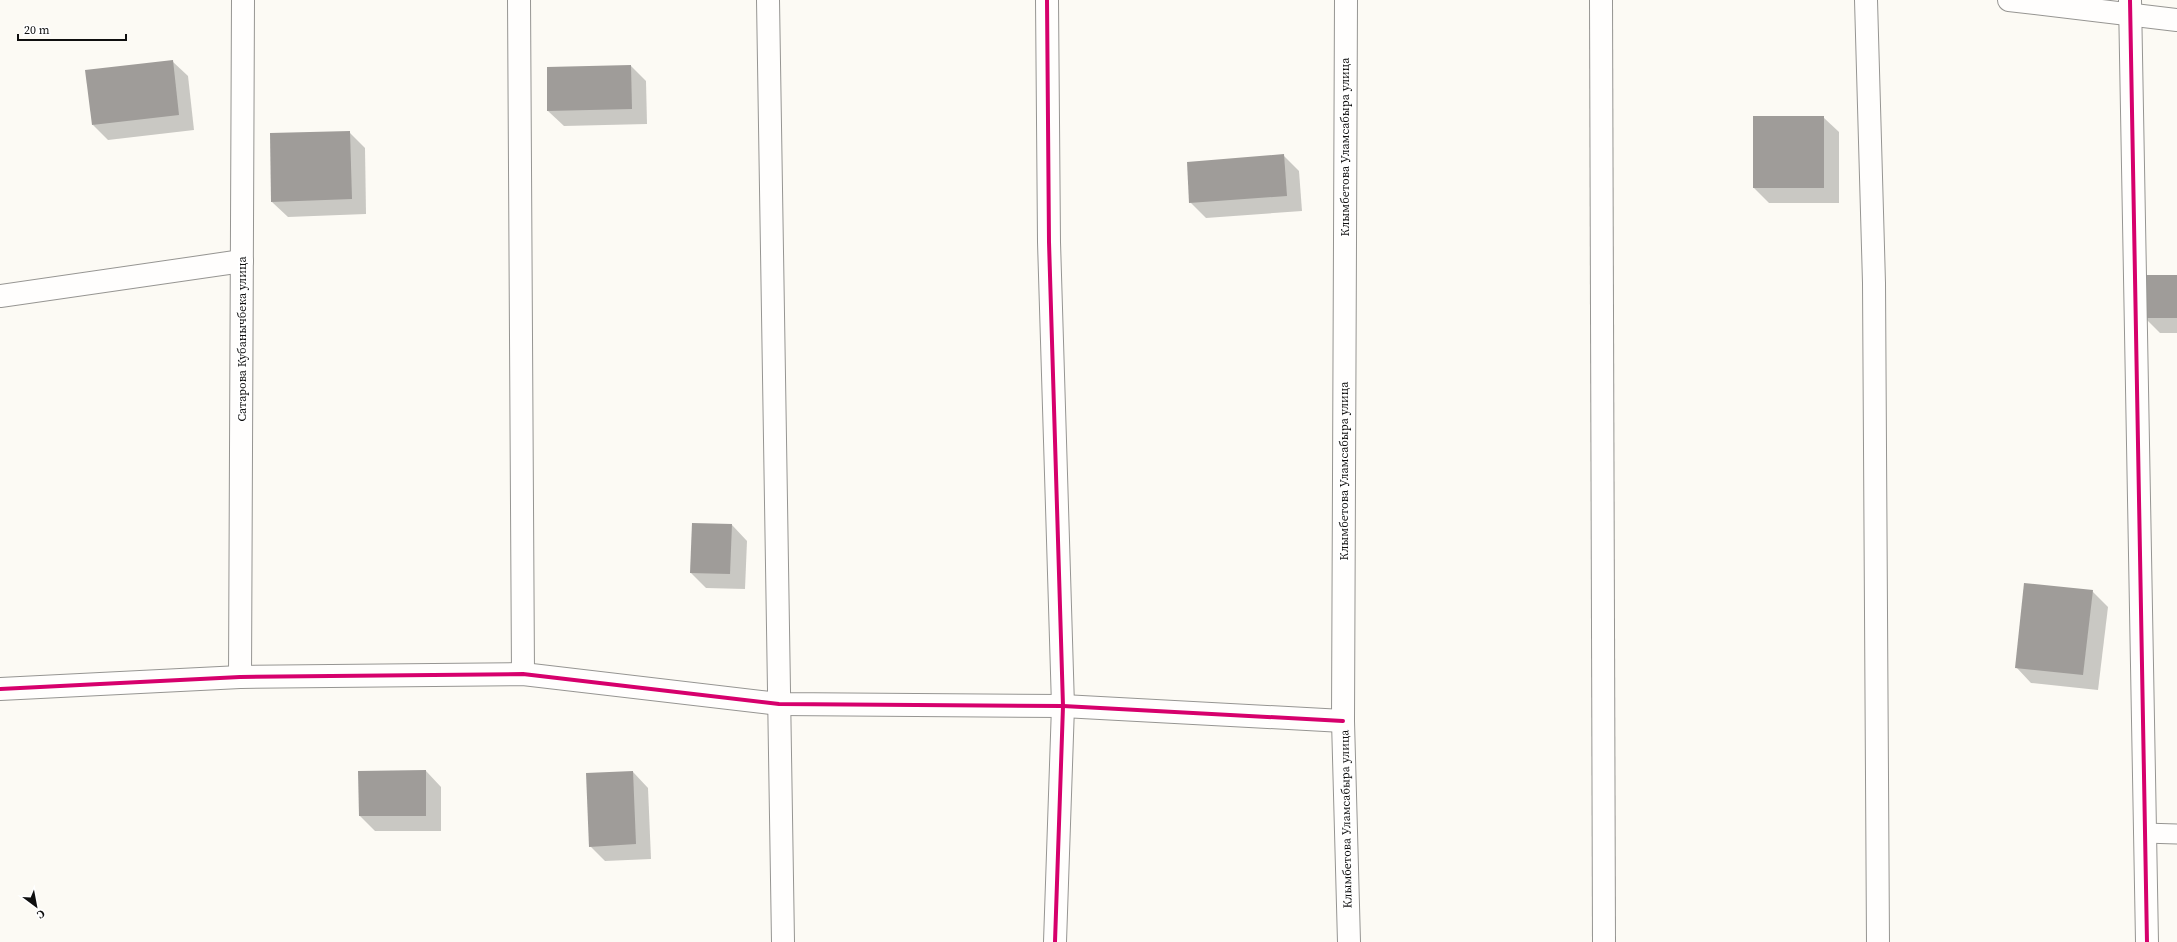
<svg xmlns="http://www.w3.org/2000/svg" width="2177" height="942" font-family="'Source Serif 4',serif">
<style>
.shadow{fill:#0003}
.building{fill:#9f9c99}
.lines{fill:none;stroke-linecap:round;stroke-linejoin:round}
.service-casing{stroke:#969592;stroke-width:21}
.minor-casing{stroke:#969592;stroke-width:24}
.service{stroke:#fffefd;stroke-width:19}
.minor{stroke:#fffefd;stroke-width:22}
.cycleway-casing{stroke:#fff;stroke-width:6}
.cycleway{stroke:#d6006c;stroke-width:4}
.labels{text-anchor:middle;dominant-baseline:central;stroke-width:4;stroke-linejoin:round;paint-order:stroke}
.street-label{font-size:12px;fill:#0f0f0f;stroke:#fff}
</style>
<rect width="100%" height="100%" fill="#fcfaf4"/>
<!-- shadow -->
<g class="shadow">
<polygon points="172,61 188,76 194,130 108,140 93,125"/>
<polygon points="631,66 646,81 647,124 564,126 548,111"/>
<polygon points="1754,117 1823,117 1839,132 1839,203 1769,203 1754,188"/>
<polygon points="349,132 365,148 366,214 288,217 272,202"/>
<polygon points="1283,155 1299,171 1302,211 1206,218 1190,202"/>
<polygon points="2177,276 2177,333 2160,333 2145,318"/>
<polygon points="732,525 747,541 745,589 706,588 691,573"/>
<polygon points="2092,591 2108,607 2098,690 2031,683 2016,667"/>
<polygon points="426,771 441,787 441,831 375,831 360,816"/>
<polygon points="633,772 648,788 651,859 605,861 590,846"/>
</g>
<!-- building -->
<g class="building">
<polygon points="173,60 179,115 92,125 85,70"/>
<polygon points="631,65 632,109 547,111 547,67"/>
<rect x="1753" y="116" width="71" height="72"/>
<polygon points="350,131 352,199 271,202 270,133"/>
<polygon points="1284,154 1287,196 1189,203 1187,162"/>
<polygon points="2143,275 2177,275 2177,318 2144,318"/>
<polygon points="692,523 732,524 730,574 690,573"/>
<polygon points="2024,583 2093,590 2083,675 2015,668"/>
<polygon points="426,770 426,816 359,816 358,771"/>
<polygon points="633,771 636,844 589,847 586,773"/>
</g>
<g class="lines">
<defs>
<polyline id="service" points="2144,833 2177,834"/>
<g id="minor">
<polyline points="519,0 523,674"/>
<polyline points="768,0 783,942"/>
<polyline points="1047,0 1049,242 1063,706 1055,942"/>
<polyline points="1346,0 1343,721 1349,942"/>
<polyline points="1601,0 1604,942"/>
<polyline points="1866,0 1874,283 1878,942"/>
<polyline points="2009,0 2177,20"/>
<polyline points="2130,0 2147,942"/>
<polyline points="0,296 242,261"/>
<polyline points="240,677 243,0"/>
<polyline points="0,689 240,677 523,674 779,704 1063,706 1343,721"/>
</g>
</defs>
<!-- service casing -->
<use href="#service" class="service-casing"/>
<!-- minor casing -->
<use href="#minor" class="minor-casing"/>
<!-- service -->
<use href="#service" class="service"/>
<!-- minor -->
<use href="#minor" class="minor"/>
<defs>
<g id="cycleway">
<polyline points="1047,0 1049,242 1063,706 1055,942"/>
<polyline points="2130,0 2147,942"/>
<polyline points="0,689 240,677 523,674 779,704 1063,706 1343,721"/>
</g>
</defs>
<!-- cycleway casing -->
<use href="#cycleway" class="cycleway-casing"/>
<!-- cycleway -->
<use href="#cycleway" class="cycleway"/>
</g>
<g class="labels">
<!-- street labels -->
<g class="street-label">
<text transform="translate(1345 147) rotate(-90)">Клымбетова Уламсабыра улица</text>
<text transform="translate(242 339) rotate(-90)">Сатарова Кубанычбека улица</text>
<text transform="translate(1344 471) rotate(-90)">Клымбетова Уламсабыра улица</text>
<text transform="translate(1346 819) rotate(-91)">Клымбетова Уламсабыра улица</text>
</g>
</g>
<!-- north arrow -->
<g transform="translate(36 906) rotate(148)" stroke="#ffffff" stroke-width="3" paint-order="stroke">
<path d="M0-3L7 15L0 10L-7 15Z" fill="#0f0f0f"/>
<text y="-6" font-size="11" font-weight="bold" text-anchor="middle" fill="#0f0f0f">С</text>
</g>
<!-- scale -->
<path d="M18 34v6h108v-6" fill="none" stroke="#0f0f0f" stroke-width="2"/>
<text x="24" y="34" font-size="12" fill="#0f0f0f" stroke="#ffffff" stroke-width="3" paint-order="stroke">20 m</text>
</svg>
